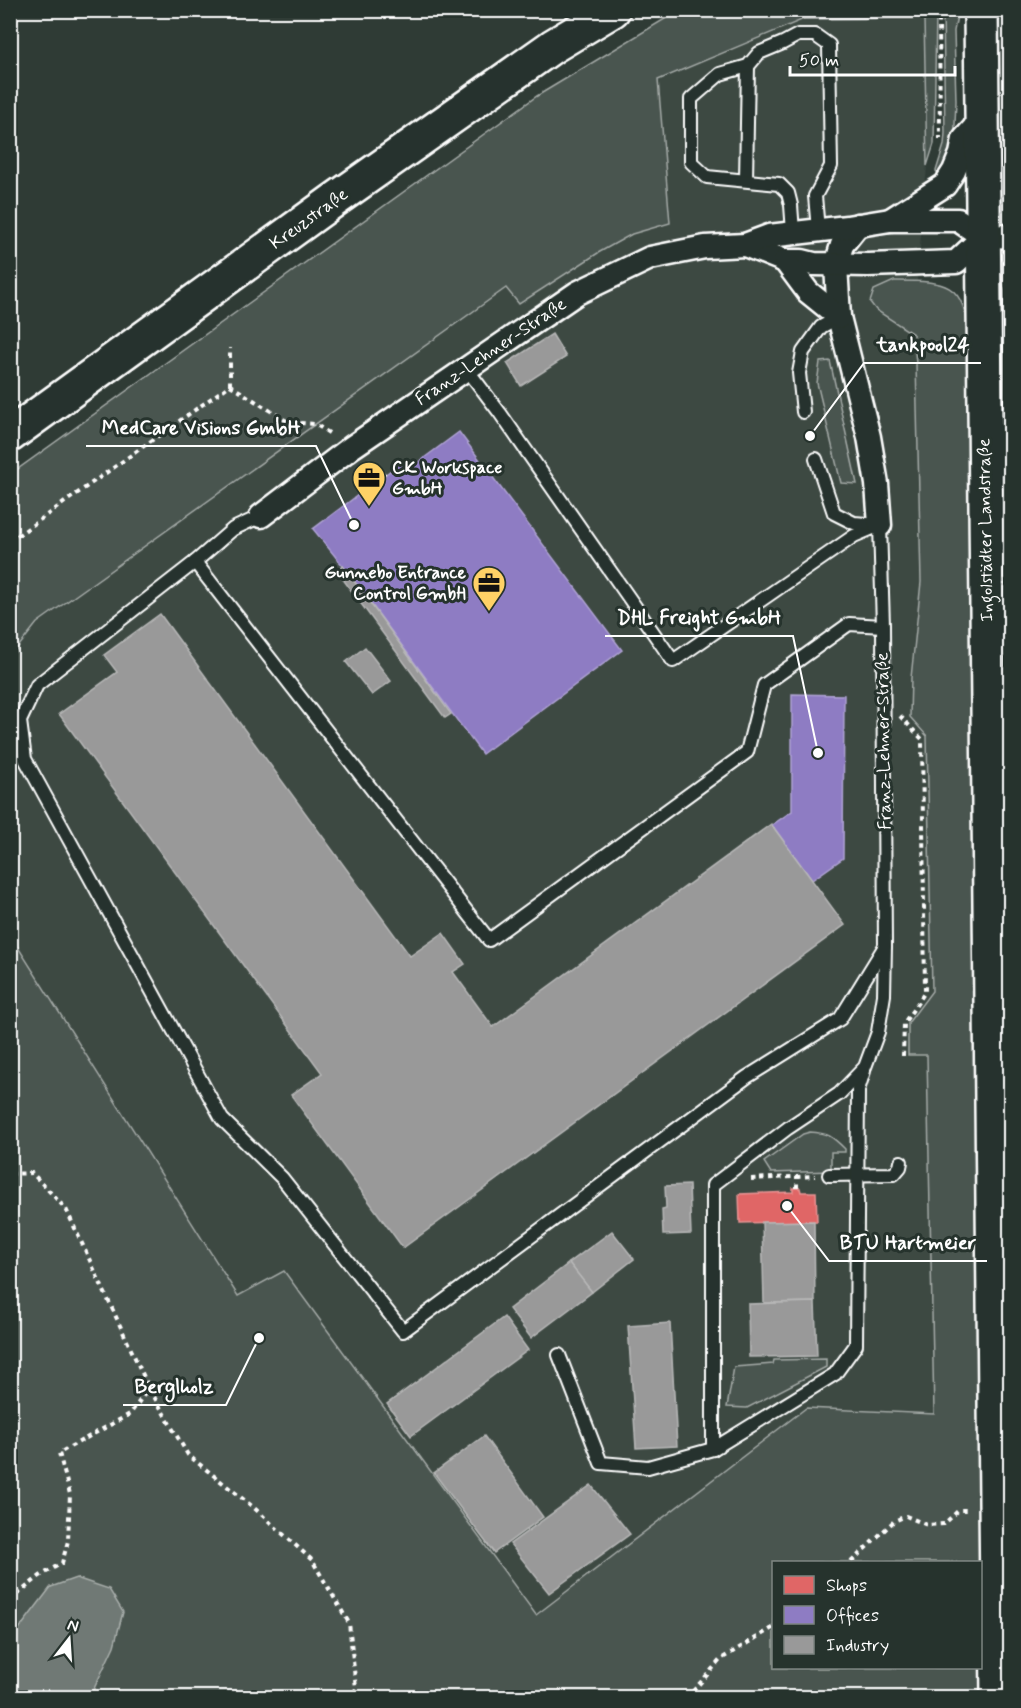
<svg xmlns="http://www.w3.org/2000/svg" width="1021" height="1708" font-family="Mynerve,sans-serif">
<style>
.built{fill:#3c4842}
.green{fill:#4a544f;stroke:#a4aaa7;stroke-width:1.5;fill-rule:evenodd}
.water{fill:#707975;stroke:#a9afac;stroke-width:1.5}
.shops{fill:#e06666;stroke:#e99494;stroke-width:1.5}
.offices{fill:#8e7cc3;stroke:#b0a3d5;stroke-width:1.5}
.industry{fill:#999;stroke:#b8b8b8;stroke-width:1.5}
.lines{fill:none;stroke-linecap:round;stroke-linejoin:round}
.lane-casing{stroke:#fff;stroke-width:16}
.street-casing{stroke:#fff;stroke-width:27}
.secondary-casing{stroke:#fff;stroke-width:38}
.primary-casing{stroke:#fff;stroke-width:38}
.path{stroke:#fff;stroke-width:4;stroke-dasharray:4.5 4.5;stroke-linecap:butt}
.lane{stroke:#26332d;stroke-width:12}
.street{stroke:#26332d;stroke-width:22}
.secondary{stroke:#26332d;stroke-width:33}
.primary{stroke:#26332d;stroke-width:33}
.labels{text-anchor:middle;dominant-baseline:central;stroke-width:6;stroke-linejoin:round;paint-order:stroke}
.street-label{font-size:18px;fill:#fff;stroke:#26332d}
.poi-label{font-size:18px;font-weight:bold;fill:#fff;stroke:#26332d;text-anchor:start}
.leader{fill:none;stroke:#fff;stroke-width:2}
.callout-dot{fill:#fff;stroke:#26332d;stroke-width:2}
.callout-label{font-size:20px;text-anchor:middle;font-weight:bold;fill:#fff;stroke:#26332d;stroke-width:6;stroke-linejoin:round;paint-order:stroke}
</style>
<rect width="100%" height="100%" fill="#2f3b35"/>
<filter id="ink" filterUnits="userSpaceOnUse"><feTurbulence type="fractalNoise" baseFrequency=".0167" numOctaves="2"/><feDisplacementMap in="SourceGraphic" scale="12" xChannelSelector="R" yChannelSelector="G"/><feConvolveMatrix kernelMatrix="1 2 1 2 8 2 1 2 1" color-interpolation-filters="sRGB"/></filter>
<g filter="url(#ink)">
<!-- built -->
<polygon class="built" points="924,18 927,166 917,281 894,281 876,310 913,334 916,363 921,582 911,678 927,736 932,991 908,1023 909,1055 927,1054 934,1415 806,1408 536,1615 284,1272 239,1297 11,936 10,656 36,623 506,287 520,304 598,253 632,234 670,223 657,80 804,19"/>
<!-- green -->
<g class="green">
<polygon points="678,11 936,11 934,144 927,166 924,18 804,19 658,80 670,223 632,234 598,253 519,304 506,288 37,623 11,656 11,474 537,96"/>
<polygon points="943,11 958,11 954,31 956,101 954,146 944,172 939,175 936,171 944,145 945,133"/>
<polygon points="998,272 1001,272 1004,291 1009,633 1010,648 1010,1617"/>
<path d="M894 281C945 281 964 280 969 338L984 1697H11V936L238 1296 284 1271 536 1615 806 1408 934 1414 927 1055H908V1023L932 991 927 736 910 717 911 678 921 582 916 363 913 334 876 310 870 302 874 290ZM774 1562H980V1668H774Z"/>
<polygon points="830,361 857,484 841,483 817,383 820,362"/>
<path d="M810 1132C828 1133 832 1136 845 1149V1152H831V1171L771 1173 764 1162 803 1134Z"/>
<polygon points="826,1359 826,1367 747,1408 727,1407 734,1367 773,1364 774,1360"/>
</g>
<!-- water -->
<polygon class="water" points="76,1578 109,1589 123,1612 114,1646 90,1697 11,1697 11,1637 16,1633 51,1587"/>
<!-- shops -->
<polygon class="shops" points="793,1188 800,1188 801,1192 816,1192 817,1221 740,1223 739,1194 793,1192"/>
<!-- offices -->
<g class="offices">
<polygon points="459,432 622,650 482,754 343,566 313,529 403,461 409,469"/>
<polygon points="792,694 844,695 843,858 812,880 772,825 792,811"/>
</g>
<!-- industry -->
<g class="industry">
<polygon points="552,334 566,357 521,386 507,363"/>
<polygon points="343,566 451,714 445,718 337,571"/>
<polygon points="160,614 410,956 443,933 465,964 453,972 493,1027 771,824 845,925 403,1248 291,1095 322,1073 59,714 117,672 104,655"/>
<polygon points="365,647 391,681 372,695 346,662"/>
<polygon points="689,1185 691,1234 663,1235 662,1209 666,1208 665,1186"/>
<polygon points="814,1221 815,1302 764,1303 762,1222"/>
<polygon points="612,1231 634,1259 592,1292 569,1263"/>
<polygon points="569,1263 592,1292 531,1338 509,1309"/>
<polygon points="815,1302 817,1356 749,1357 748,1304"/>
<polygon points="504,1317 528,1350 411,1436 387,1404"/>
<polygon points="670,1323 677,1446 636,1448 628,1326"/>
<polygon points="484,1436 543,1517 494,1553 434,1473"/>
<polygon points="591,1485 630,1534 549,1593 510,1544"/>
</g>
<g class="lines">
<defs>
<g id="lane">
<polyline points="746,180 748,66"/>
<polyline points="793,232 791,205 788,193 779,184 707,177 691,162 691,99 720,74 748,66 759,53 783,43 798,35 815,35 829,45 831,166 815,196 818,230"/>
<polyline points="466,368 500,413 673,661 854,536 880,525"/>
<polyline points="803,412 799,373 803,352 821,327 839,317"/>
<polyline points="816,459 834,513 854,523 879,525"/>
<polyline points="261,516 233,529 195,562 489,940 747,752 764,685 849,624 883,626"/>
<polyline points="195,562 37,685 20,721 25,759 222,1119 282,1178 403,1331 747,1077 840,1019 885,946"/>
<polyline points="829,1175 894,1174 900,1167 901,1162"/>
<polyline points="559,1355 601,1463 648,1467 713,1449 835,1374 856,1345 858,1090 864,1071"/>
<polyline points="713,1449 713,1185 788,1128 839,1094 865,1067 878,1032 884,995 885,946 883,626 880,525"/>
</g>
<g id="street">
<polyline points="890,220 945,185 954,171 961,154 964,139 982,119"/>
<polyline points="858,225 842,245 836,265 839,317 869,437 877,484 880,525"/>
<polyline points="745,245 785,261 802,261 814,264 868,265 956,262 983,237"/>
<polyline points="785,261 808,292 839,317"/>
<polyline points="261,516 352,447 577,293 650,258 705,247 745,245 769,236 847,227 890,220 958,220 983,237 1010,236"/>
</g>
<polyline id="secondary" points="10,435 333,201 553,46 613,10"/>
<polyline id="primary" points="981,10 998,1698"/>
</defs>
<!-- lane casing -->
<use href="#lane" class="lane-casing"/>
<!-- street casing -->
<use href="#street" class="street-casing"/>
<!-- secondary casing -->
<use href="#secondary" class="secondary-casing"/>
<!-- primary casing -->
<use href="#primary" class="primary-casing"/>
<!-- path -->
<g class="path">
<polyline points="939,10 940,139"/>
<polyline points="230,385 288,422 315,424 332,435"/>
<polyline points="230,385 230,348"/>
<polyline points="368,460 385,475"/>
<polyline points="10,541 230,385"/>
<polyline points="900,716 922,739 925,992 904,1023 903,1056"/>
<polyline points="10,1174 32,1173 66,1209 149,1388 188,1455 253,1507 312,1560 349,1623 356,1688 353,1698"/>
<polyline points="751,1179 815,1176"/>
<polyline points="797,1188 797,1177"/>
<polyline points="851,1562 894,1521 906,1516 927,1525 944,1524 959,1510 969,1510"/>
<polyline points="10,1600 40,1576 62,1563 68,1541 70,1494 59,1453 130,1414 149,1388"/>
<polyline points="687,1698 721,1659 774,1627"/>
</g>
<!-- lane -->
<use href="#lane" class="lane"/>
<!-- street -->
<use href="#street" class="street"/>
<!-- secondary -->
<use href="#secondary" class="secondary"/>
<!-- primary -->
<use href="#primary" class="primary"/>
</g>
</g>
<!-- icons -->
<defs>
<symbol id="office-pin" viewBox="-11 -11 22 30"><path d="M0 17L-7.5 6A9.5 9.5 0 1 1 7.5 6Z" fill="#ffd166" stroke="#26332d"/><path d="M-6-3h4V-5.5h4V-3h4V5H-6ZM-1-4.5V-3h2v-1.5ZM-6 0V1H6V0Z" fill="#111"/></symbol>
</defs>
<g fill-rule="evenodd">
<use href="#office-pin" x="350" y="459" width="38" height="52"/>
<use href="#office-pin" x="470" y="564" width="38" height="52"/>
</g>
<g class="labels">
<!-- street labels -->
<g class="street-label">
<text transform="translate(309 219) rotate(-36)">Kreuzstraße</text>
<text transform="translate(491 352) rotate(-34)">Franz-Lehner-Straße</text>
<text transform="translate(986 530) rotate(-91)">Ingolstädter Landstraße</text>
<text transform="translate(884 741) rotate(-91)">Franz-Lehner-Straße</text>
</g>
<!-- poi labels -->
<g class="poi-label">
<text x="392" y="468">CK Workspace<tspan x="392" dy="21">GmbH</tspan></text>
<text x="466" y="573" text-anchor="end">Gunnebo Entrance<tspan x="466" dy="21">Control GmbH</tspan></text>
</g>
</g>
<!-- callouts -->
<path class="leader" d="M810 436L864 363H981M354 525L316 446H86M818 753L793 636H605M787 1206L829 1261H987M259 1338L226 1405H123"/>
<g class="callout-dot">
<circle cx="810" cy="436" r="6"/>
<circle cx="354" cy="525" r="6"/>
<circle cx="818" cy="753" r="6"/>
<circle cx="787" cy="1206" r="6"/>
<circle cx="259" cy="1338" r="6"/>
</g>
<g class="callout-label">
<text x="923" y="351">tankpool24</text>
<text x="201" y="434">MedCare Visions GmbH</text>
<text x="699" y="624">DHL Freight GmbH</text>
<text x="908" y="1249">BTU Hartmeier</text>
<text x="174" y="1393">Berglholz</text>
</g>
<!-- margin -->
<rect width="1021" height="1708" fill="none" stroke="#26332d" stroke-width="36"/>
<rect x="18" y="18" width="985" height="1672" fill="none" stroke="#fff" stroke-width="2" filter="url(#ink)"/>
<!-- legend -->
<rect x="772" y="1561" width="210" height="108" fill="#26332d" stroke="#7d8581" stroke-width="1.5"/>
<rect x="784" y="1576" width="30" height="18" fill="#e06666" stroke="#7d8581" stroke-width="1.5"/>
<text x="826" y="1591" font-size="18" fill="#ffffff">Shops</text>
<rect x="784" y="1606" width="30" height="18" fill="#8e7cc3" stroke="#7d8581" stroke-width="1.5"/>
<text x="826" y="1621" font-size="18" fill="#ffffff">Offices</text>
<rect x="784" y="1636" width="30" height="18" fill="#999999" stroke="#7d8581" stroke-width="1.5"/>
<text x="826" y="1651" font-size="18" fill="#ffffff">Industry</text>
<!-- north arrow -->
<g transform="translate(69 1639) rotate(17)" stroke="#26332d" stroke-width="4.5" paint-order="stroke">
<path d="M0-4.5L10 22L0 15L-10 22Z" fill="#ffffff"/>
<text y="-9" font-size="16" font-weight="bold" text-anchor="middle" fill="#ffffff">N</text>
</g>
<!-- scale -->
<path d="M790 66v9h165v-9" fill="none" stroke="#ffffff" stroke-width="3"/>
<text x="799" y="66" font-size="18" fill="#ffffff" stroke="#26332d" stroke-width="4.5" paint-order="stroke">50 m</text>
</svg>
